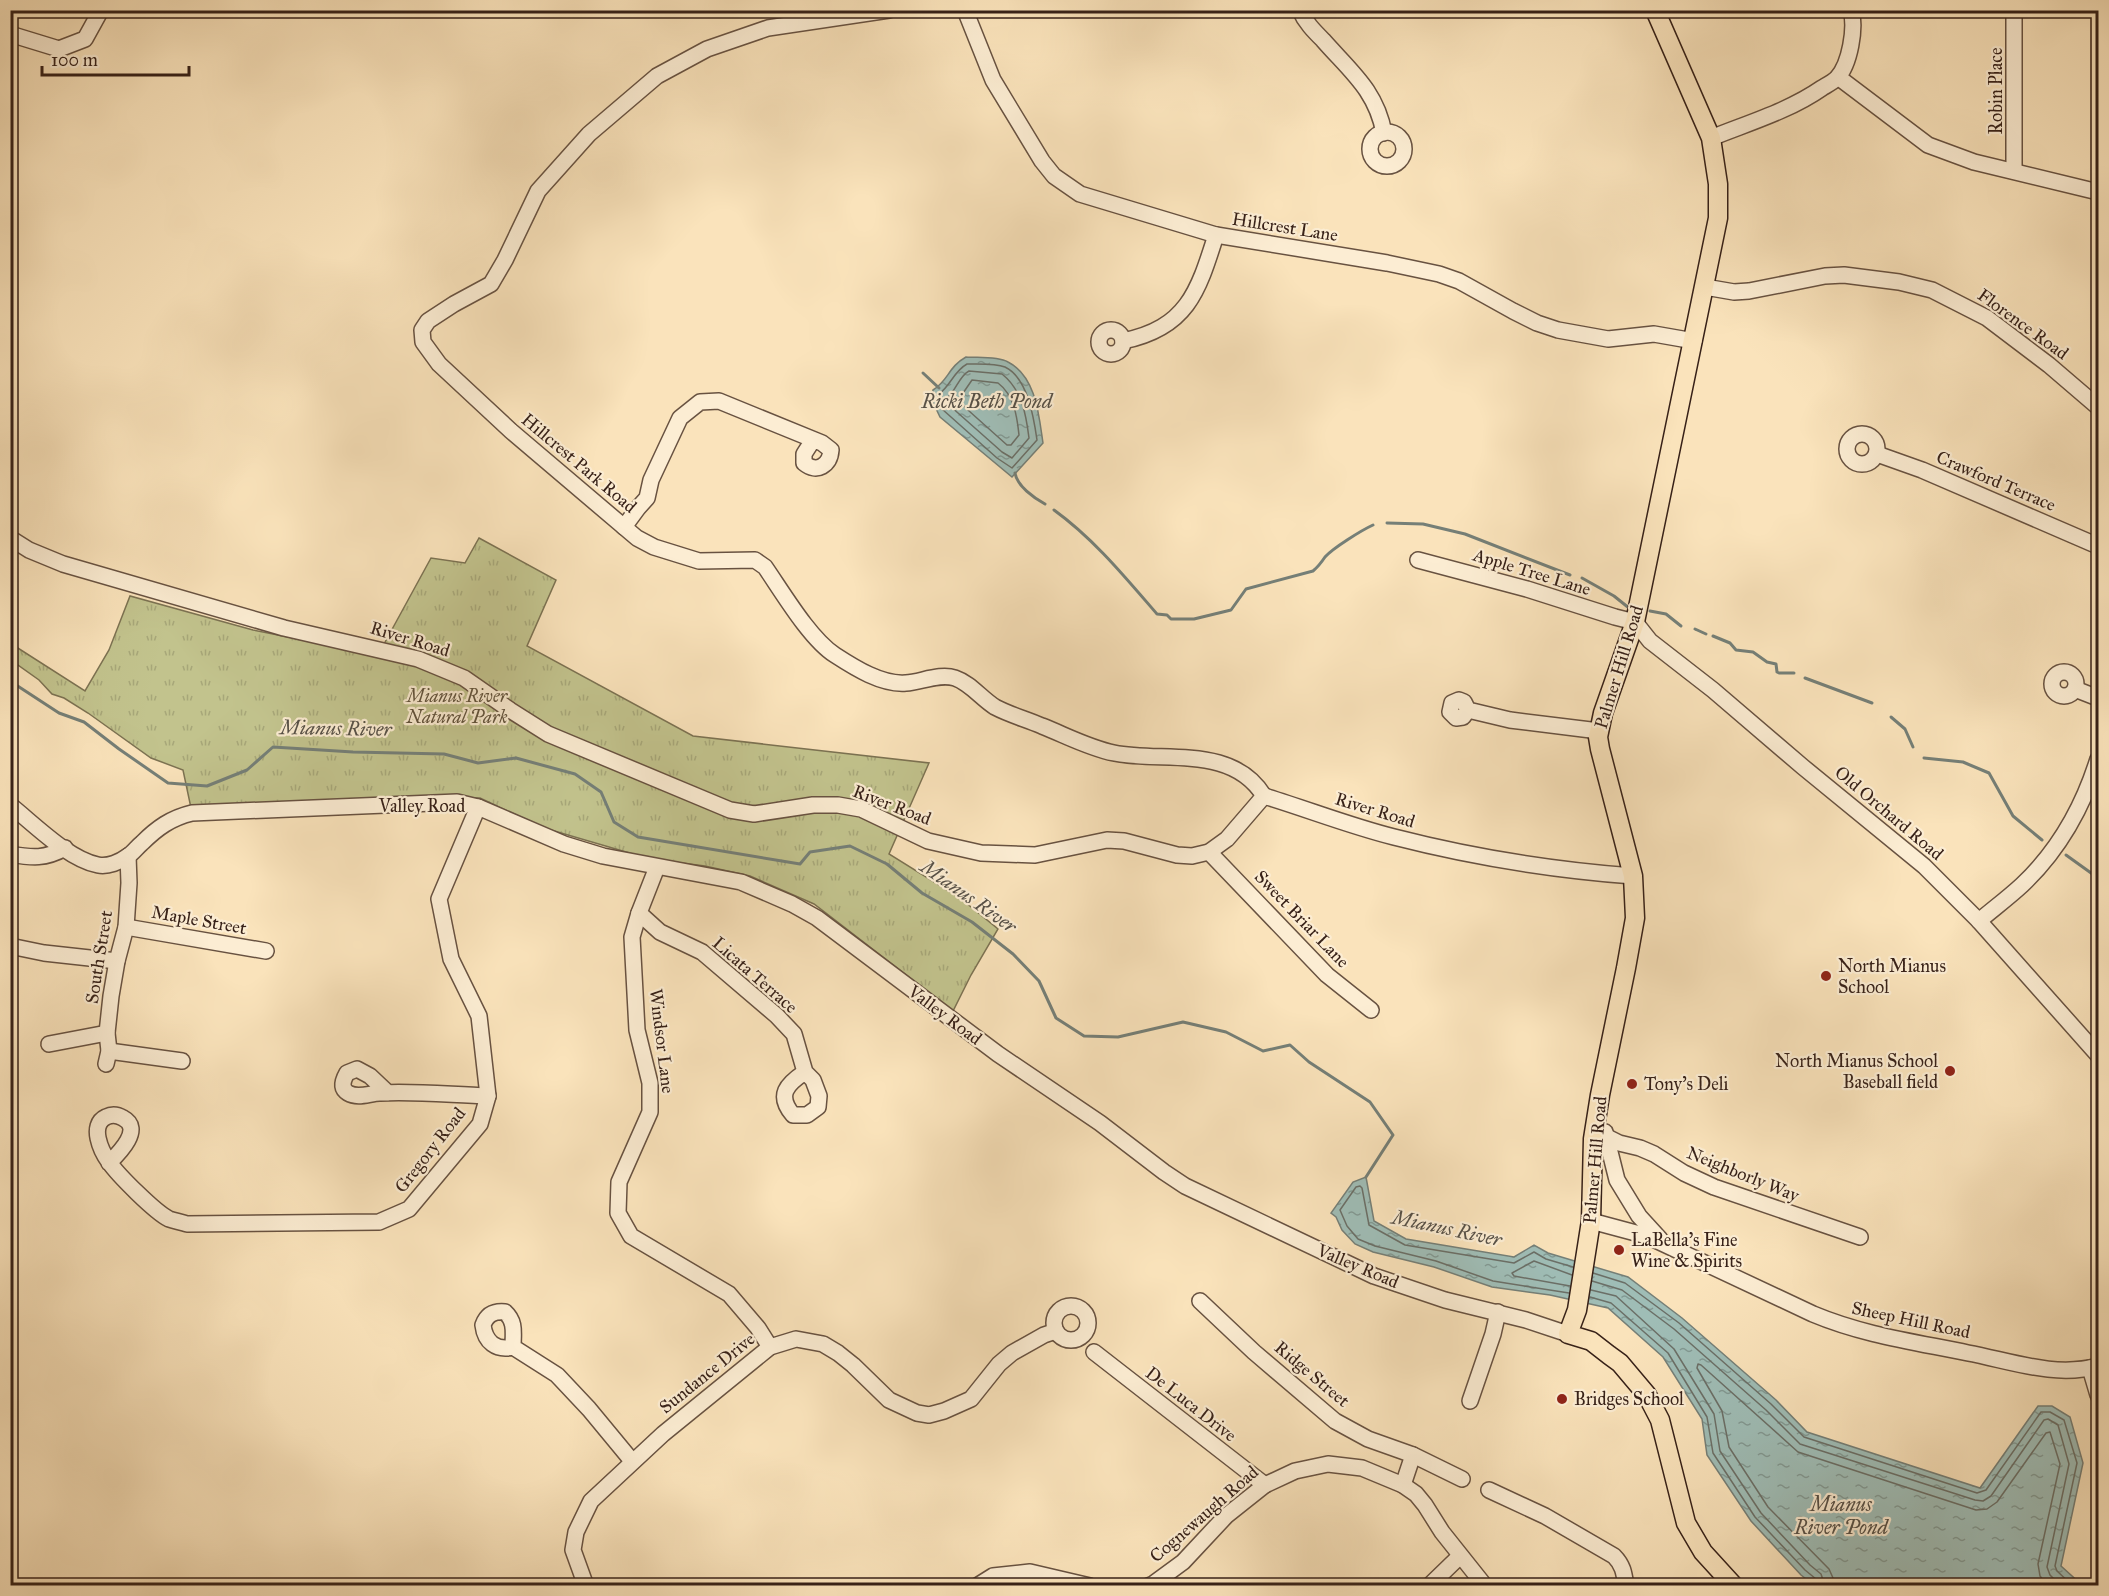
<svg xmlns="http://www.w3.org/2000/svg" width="2109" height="1596" font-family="'IM FELL Great Primer',serif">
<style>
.grass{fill:url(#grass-tufts);stroke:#7c7252;stroke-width:1.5}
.water{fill:url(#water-ripples);stroke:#757f77;stroke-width:1.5}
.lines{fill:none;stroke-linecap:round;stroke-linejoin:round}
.shore{stroke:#6b6f67;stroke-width:1.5}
.stream{stroke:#757f77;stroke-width:3}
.minor-casing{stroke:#685241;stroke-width:18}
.major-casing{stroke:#372118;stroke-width:21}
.minor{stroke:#fcedd3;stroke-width:15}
.major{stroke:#fae3bb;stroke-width:18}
.poi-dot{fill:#8f2418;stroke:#fcedd3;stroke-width:2}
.labels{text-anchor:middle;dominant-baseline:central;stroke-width:4.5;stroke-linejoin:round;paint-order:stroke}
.street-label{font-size:18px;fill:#372118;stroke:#fcedd3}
.park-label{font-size:18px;font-style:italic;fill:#61523b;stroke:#fcedd3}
.poi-label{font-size:18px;fill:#372118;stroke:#fcedd3;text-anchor:start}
.water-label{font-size:20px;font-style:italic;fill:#565047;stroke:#fcedd3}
</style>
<defs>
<pattern id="grass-tufts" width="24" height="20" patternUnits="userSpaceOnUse" patternTransform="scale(1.5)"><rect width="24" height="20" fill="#c2c38d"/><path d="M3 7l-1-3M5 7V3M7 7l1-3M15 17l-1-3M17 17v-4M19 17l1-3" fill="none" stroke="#a7a779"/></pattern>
<pattern id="water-ripples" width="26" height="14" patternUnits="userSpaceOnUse" patternTransform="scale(1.5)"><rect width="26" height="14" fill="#9fbdb6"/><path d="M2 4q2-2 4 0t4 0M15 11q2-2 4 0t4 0" fill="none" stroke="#829993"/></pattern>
</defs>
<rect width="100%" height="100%" fill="#fae3bb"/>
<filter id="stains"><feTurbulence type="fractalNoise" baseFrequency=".00333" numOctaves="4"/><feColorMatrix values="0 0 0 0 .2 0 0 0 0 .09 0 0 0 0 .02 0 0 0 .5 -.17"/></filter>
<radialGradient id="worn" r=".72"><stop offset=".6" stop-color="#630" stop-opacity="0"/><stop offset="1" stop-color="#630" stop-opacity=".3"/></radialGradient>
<!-- grass -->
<polygon class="grass" points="479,538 556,580 527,646 693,736 929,763 889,854 960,898 998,929 971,975 953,1011 814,904 750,876 705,866 650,859 544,828 480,798 428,797 191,808 183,770 151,758 88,713 64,698 52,694 39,680 11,660 10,643 85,691 109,650 130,596 253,630 378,655 431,558 465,563"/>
<!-- water -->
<g class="water">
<path d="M966 357C978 358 997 356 1008 362 1036 376 1039 416 1043 443L1012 477 940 417 932 400 933 390C949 380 948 367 966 357Z"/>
<polygon points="1366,1177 1374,1221 1406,1239 1514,1257 1534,1245 1548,1253 1628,1277 1682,1318 1776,1400 1807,1432 1980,1488 2038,1406 2052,1406 2070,1417 2083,1463 2061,1566 2082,1585 1814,1585 1801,1575 1751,1521 1707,1455 1702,1419 1663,1357 1608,1308 1550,1295 1492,1287 1434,1267 1373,1252 1355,1244 1342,1230 1336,1217 1331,1213 1353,1182"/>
</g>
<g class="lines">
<!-- shore -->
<g class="shore">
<path d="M967 364C978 364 995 363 1005 367 1028 378 1034 419 1037 440L1012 468 997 458 942 409 938 399 939 394C951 385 954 371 967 364Z"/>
<path d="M969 371 1002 374C1022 390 1026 414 1029 438L1012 458 1002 452 949 405 947 398C956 391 959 376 969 371Z"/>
<path d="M972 380 998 383C1014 395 1017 416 1019 435L1011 445H1007L959 402V399Z"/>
<polyline points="1593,1273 1625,1283 1679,1323 1771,1404 1804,1437 1977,1493 1986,1490 2041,1412 2050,1412 2064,1420 2077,1463 2055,1566 2057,1571 2073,1586"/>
<polyline points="1592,1281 1622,1290 1674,1329 1766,1410 1800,1444 1975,1500 1983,1501 1991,1496 2044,1420 2048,1419 2058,1425 2069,1464 2047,1567 2050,1575 2061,1586"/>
<polyline points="1570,1286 1514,1276 1512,1273 1534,1261 1572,1275"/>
<polyline points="1591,1290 1616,1296 1674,1349 1714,1414 1720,1451 1761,1513 1810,1565 1821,1574 1825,1586"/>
<polyline points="1569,1293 1493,1281 1436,1261 1375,1246 1358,1239 1347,1226 1340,1210 1356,1187 1360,1186 1362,1188 1369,1225 1405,1245 1514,1263 1534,1252 1546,1259 1573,1267"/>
<polyline points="1590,1297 1611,1303 1668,1353 1707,1417 1713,1453 1755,1517 1805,1570 1816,1579 1817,1586"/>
<polyline points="1834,1586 1833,1578 1829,1569 1768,1507 1729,1447 1722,1411 1697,1368 1698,1364 1701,1365 1798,1452 1976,1510 1987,1509 1997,1502 2046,1433 2050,1432 2060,1464 2038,1564 2040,1576 2048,1586"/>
</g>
<!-- stream -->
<g class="stream">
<polyline points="923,373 939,388"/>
<path d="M1015 473C1017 486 1034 498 1045 504"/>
<path d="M1054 510C1094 539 1125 577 1157 614L1167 615 1171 619H1194L1231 610 1246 589 1313 571C1319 566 1321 563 1325 557 1333 548 1362 530 1373 525"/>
<polyline points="1387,523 1423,524 1465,534 1570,575"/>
<polyline points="1582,578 1614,596 1629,608"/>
<polyline points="1650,611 1666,614 1681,626"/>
<polyline points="1695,629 1706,634"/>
<polyline points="1713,636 1730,643 1736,650 1753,652 1767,662 1776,664 1777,672 1779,673 1794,673"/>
<polyline points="1805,678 1872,703"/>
<polyline points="10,681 59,713 84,722 119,749 168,783 207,786 247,770 273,747 353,752 444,754 478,763 516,758 575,774 601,792 614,822 638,837 800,864 810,852 850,846 887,864 922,893 972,922 1013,954 1039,981 1056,1018 1084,1036 1118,1037 1183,1022 1226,1032 1263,1051 1290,1045 1309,1062 1370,1102 1393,1135 1366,1177"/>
<polyline points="1891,717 1905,729 1913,747"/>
<polyline points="1924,758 1963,762 1989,773 2013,816 2042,840"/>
<polyline points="2066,855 2098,878"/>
</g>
<defs>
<g id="minor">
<path d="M889 10 768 28 707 49 657 76 589 134 538 191 505 260 491 284 454 304 428 321 422 330 423 342 439 364 511 431 637 538 654 547 699 561 755 560 765 567C783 593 810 639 835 655 855 668 882 685 906 683 921 682 940 673 955 678 970 683 982 699 995 707 1010 715 1026 719 1042 726 1065 735 1089 748 1114 753 1164 763 1232 744 1264 796"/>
<polyline points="965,10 993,80 1042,161 1054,176 1080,194 1216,235 1387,263 1439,274 1459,281 1513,311 1537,323 1558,330 1608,339 1654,334 1694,341"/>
<path d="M1300 10C1305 22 1314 31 1323 40 1350 71 1376 90 1384 133"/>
<polyline points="10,34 59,49 85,39 101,10"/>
<polyline points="1838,77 1928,145 1974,162 2098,192"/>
<circle cx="1387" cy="149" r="17"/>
<path d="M1711 138C1748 123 1789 111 1822 88 1827 85 1833 82 1837 78 1850 64 1856 28 1851 10"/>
<polyline points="2014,171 2014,10"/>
<polyline points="1705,287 1734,292 1749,291 1825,276 1844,275 1899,282 1932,290 1987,318 2049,365 2098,407"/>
<circle cx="1111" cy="342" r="12"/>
<path d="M1123 341C1187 328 1198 292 1216 235"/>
<circle cx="1862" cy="449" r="15"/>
<polyline points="1877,454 1922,470 2098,546"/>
<path d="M624 527 638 508 647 498 651 480 680 418 700 402 719 401 822 443 831 450C830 465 817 474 804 463V454L813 440"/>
<polyline points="10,538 29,550 63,564 284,628 418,659 464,678 510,710 548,734 730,810 754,814 813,805 838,805 861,809 928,841 981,853 1035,855 1107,840 1124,841 1177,855 1192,856 1209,852 1227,839 1264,796"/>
<polyline points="1418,560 1527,589 1615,617 1635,622 1650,641 1713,690 1803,767 1924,866 1979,921 2098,1055"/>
<circle cx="2064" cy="684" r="12"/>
<polyline points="2075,689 2098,698"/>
<polyline points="1468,710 1464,702 1459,700 1452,703 1450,712 1456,718 1463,717 1468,710 1510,720 1599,731"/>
<path d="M1264 796C1307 809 1350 826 1394 837 1472 857 1553 870 1633 876"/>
<path d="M10 805C34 824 68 859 98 865 108 867 120 862 128 856 133 853 137 847 142 843 157 828 171 818 192 813L457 802 478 807 564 844 603 856 741 882 792 904 817 918 998 1054 1100 1123 1164 1172 1185 1186 1374 1276 1445 1300 1526 1320 1568 1334"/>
<polyline points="1209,852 1327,975 1371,1010"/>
<path d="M10 854C33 858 45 859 65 848"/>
<path d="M657 867 639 913 660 932 702 952 777 1016 794 1034 805 1072 813 1080 819 1096 818 1107 807 1115H793C776 1095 787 1084 805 1072"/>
<polyline points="639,913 632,937 637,1030 650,1083 650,1112 619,1182 618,1213 631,1236 729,1294 758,1328 770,1347"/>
<path d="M1979 921C1993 909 2008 898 2022 885 2058 851 2083 807 2098 759"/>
<polyline points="126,927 266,951"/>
<polyline points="10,946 44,953 117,961"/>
<polyline points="49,1044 107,1033"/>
<polyline points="109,1051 182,1061"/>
<polyline points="106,1064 109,1051 107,1033 111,996 117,961 126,927 129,883 128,856"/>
<path d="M388 1093 370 1076 357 1069 347 1073C343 1080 340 1088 348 1093 358 1099 370 1093 380 1093 416 1091 452 1095 488 1096"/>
<polyline points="1605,1132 1617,1180 1639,1216 1660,1239"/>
<polyline points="1607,1137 1619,1143 1640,1148 1654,1154 1684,1173 1714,1187 1860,1237"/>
<path d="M109 1163C118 1154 144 1129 123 1118 118 1115 112 1114 106 1117 89 1125 101 1151 109 1162 118 1175 155 1212 169 1219 175 1221 181 1222 187 1224L379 1222 409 1209 480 1124 488 1096 479 1016 451 959 439 899 478 807"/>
<path d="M1591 1221 1647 1236 1813 1314C1863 1335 1915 1342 1968 1353 2011 1361 2055 1378 2098 1366"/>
<polyline points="1200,1301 1254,1352 1335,1421 1368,1439 1413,1455 1462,1479"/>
<circle cx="1071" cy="1323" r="17"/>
<path d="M513 1347C513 1333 516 1322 505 1312 494 1311 487 1314 483 1325 485 1342 496 1351 513 1347L557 1375 589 1409 632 1461"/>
<polyline points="1094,1352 1265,1485"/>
<polyline points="2090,1368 2098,1395"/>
<polyline points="1470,1401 1493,1334 1498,1312"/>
<polyline points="1403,1485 1413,1455"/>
<path d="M1489 1490 1545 1516 1614 1556C1623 1565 1624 1573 1626 1586"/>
<polyline points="586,1586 573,1550 576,1532 591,1501 663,1434 770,1347 796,1339 823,1344 838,1353 853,1365 889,1400 917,1413 929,1415 944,1411 971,1399 999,1364 1012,1353 1044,1335 1056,1331"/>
<polyline points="977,1586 993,1576 1030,1572 1090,1586"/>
<polyline points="1148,1586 1153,1584 1183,1562 1226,1516 1265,1485 1295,1471 1328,1464 1362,1468 1403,1485 1416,1494 1425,1505 1442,1532 1485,1586"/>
<polyline points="1429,1586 1460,1556"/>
</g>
<polyline id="major" points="1655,10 1711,138 1718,184 1718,218 1635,622 1603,713 1598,737 1600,749 1633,876 1635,918 1626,968 1600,1095 1593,1139 1591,1221 1577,1310 1568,1334 1591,1341 1609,1355 1620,1363 1647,1395 1660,1420 1686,1523 1703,1552 1734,1586"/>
</defs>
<!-- minor casing -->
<use href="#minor" class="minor-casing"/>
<!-- major casing -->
<use href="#major" class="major-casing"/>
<!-- minor -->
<use href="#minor" class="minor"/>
<!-- major -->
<use href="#major" class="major"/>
</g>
<!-- markers -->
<g class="poi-dot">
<circle cx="1826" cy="976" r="6"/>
<circle cx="1950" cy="1071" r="6"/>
<circle cx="1632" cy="1084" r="6"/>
<circle cx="1619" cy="1250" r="6"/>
<circle cx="1562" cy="1399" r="6"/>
</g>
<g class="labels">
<!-- street labels -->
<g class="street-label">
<text transform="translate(1996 91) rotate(-90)">Robin Place</text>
<text transform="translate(1285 227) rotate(9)">Hillcrest Lane</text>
<text transform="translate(2023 324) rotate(36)">Florence Road</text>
<text transform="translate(579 463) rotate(40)">Hillcrest Park Road</text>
<text transform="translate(1996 481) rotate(23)">Crawford Terrace</text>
<text transform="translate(1532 572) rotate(17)">Apple Tree Lane</text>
<text transform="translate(410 639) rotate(17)">River Road</text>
<text transform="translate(1619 667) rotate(-73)">Palmer Hill Road</text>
<text transform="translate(892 805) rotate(21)">River Road</text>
<text x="422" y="806">Valley Road</text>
<text transform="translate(1375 810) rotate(17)">River Road</text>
<text transform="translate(1889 813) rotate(40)">Old Orchard Road</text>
<text transform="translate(1302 919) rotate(46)">Sweet Briar Lane</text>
<text transform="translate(199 920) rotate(10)">Maple Street</text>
<text transform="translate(99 957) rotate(-81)">South Street</text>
<text transform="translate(755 975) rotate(41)">Licata Terrace</text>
<text transform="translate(945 1015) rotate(37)">Valley Road</text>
<text transform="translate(662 1041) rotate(83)">Windsor Lane</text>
<text transform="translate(430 1150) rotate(-52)">Gregory Road</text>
<text transform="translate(1595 1160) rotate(-85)">Palmer Hill Road</text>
<text transform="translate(1743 1174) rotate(22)">Neighborly Way</text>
<text transform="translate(1358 1266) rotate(23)">Valley Road</text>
<text transform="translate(1911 1320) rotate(12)">Sheep Hill Road</text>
<text transform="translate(707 1373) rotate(-39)">Sundance Drive</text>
<text transform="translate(1312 1374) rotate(40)">Ridge Street</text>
<text transform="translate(1191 1404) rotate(38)">De Luca Drive</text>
<text transform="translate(1204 1514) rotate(-41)">Cognewaugh Road</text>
</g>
<!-- park labels -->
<g class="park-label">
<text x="457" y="696">Mianus River<tspan x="457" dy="21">Natural Park</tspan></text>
</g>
<!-- poi labels -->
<g class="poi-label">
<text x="1838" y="966">North Mianus<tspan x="1838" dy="21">School</tspan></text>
<text x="1938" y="1061" text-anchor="end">North Mianus School<tspan x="1938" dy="21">Baseball field</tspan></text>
<text x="1644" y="1084">Tony's Deli</text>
<text x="1631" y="1240">LaBella's Fine<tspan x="1631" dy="21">Wine &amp; Spirits</tspan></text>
<text x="1574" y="1399">Bridges School</text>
</g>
<!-- water labels -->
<g class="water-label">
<text x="987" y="401">Ricki Beth Pond</text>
<text transform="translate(336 728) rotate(1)">Mianus River</text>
<text transform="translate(969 896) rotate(35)">Mianus River</text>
<text transform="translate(1447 1228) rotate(12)">Mianus River</text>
<text x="1841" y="1504">Mianus<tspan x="1841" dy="23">River Pond</tspan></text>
</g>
</g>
<!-- margin -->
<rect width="2109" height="1596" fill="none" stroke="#fae3bb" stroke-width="36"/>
<rect x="12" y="12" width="2085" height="1572" fill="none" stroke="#372118" stroke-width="3"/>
<rect x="18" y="18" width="2073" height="1560" fill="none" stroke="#372118" stroke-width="1.5"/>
<!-- scale -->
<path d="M42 66v9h147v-9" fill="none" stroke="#372118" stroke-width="3"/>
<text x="51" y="66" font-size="18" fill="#372118" stroke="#fcedd3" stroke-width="4.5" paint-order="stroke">100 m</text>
<rect width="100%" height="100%" filter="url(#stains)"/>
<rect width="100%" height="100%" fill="url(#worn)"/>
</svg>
